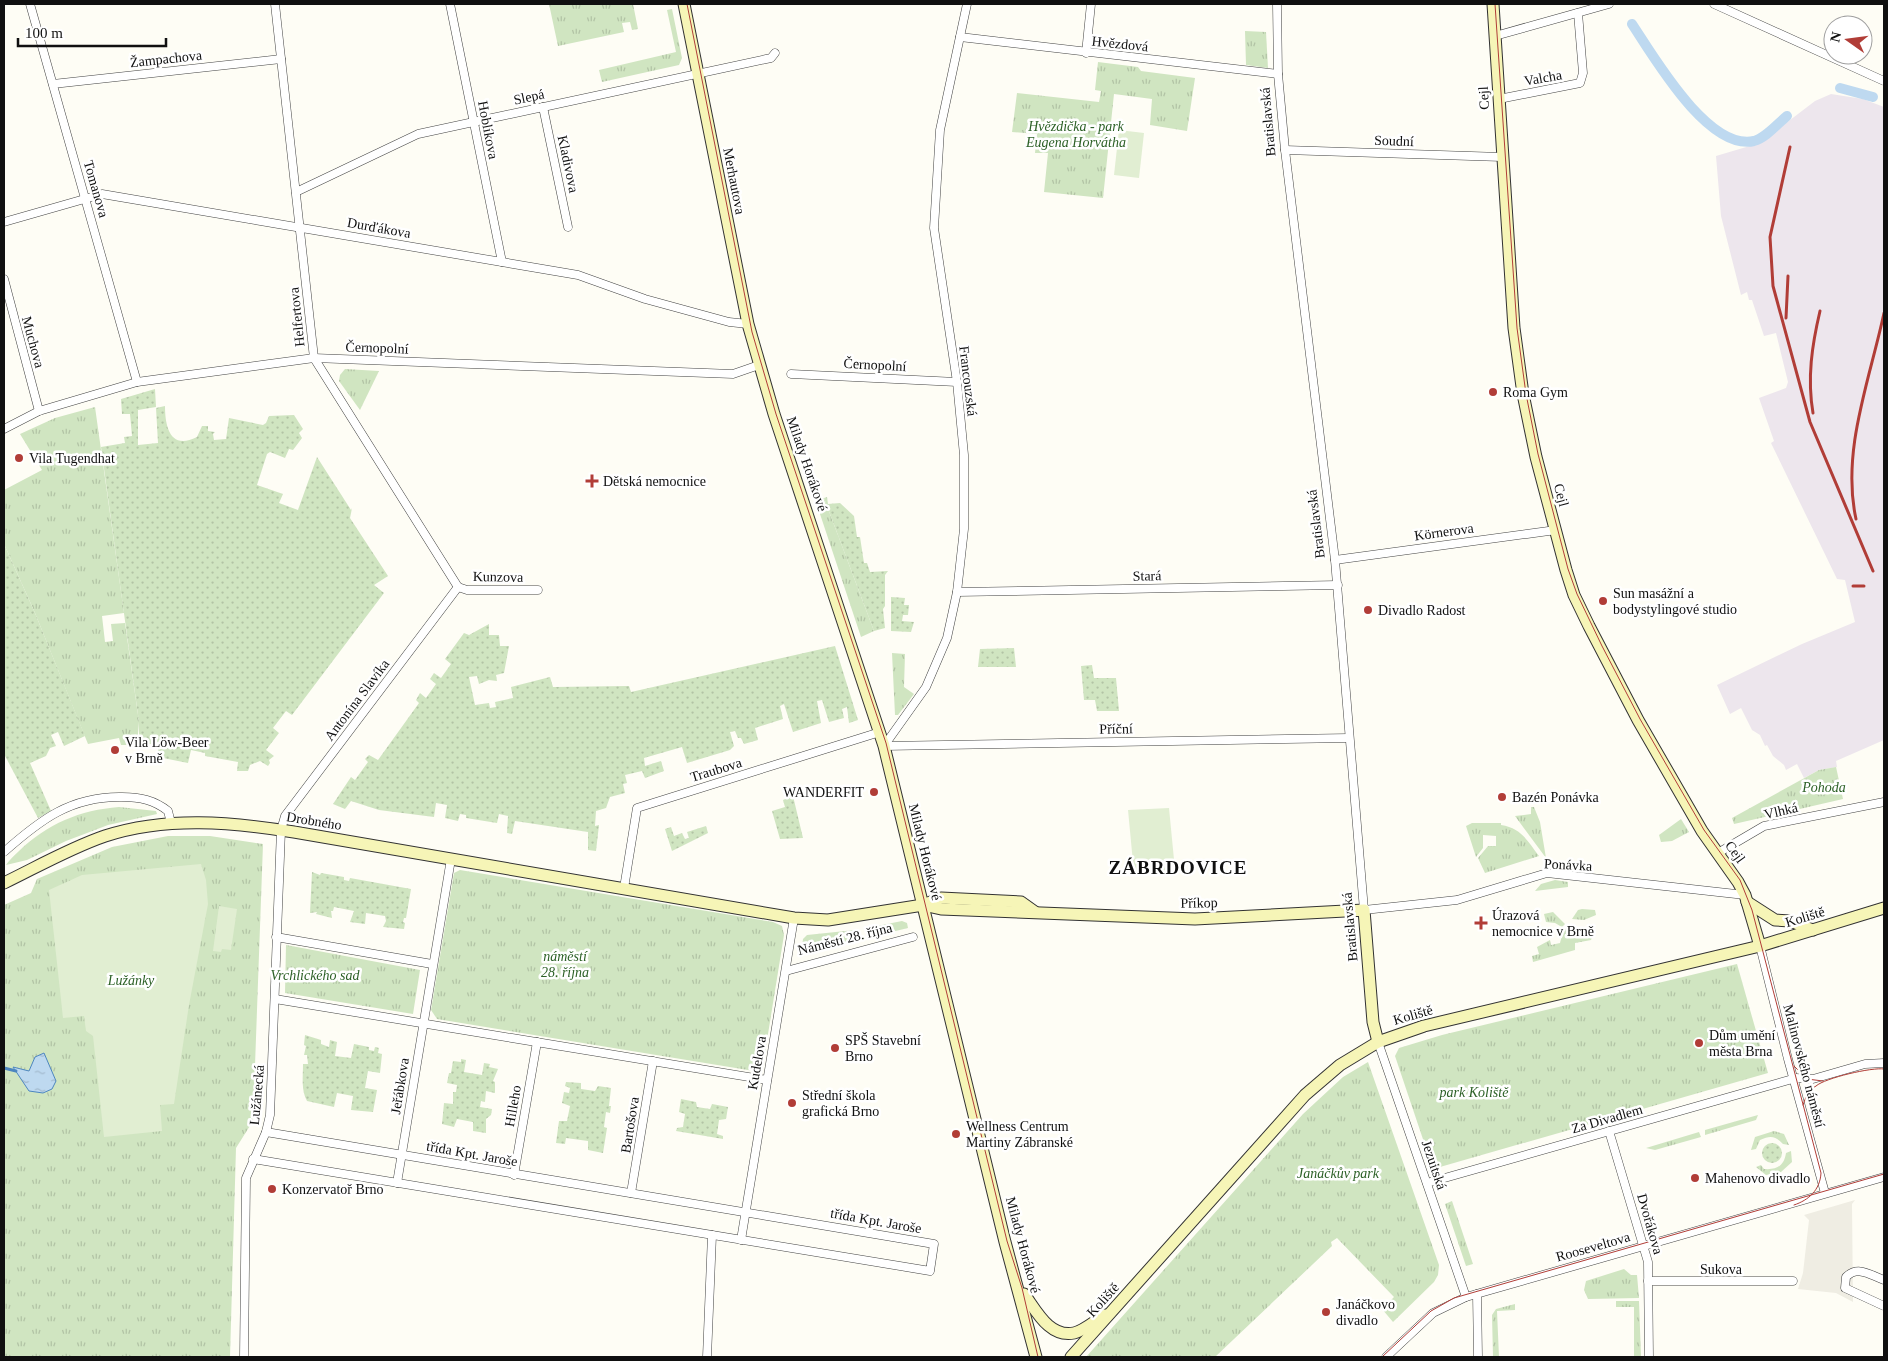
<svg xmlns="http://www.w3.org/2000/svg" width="1888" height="1361" font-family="Georgia,serif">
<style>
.industrial{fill:#ede6ed}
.grass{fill:url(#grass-tufts)}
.garden{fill:url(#garden-dots)}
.pitch{fill:#e1eed2}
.plaza{fill:#efede3}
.water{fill:url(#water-ripples);stroke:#4d86bf}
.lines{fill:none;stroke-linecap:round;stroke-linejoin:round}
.stream{stroke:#4d86bf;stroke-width:3}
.canal{stroke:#bed9f0;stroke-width:10}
.street-casing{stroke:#434343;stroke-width:9}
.secondary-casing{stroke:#323232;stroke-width:13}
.street{stroke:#fff;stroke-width:8}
.secondary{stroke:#f6f5b7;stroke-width:11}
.tram{stroke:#b13d37;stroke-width:1}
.rail{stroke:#b13d37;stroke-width:3}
.poi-dot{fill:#b13d37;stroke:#fff;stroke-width:2}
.labels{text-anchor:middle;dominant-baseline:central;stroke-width:5;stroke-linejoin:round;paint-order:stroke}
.street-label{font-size:14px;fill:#101010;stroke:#fff}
.park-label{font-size:14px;font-style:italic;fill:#2d6127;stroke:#fff}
.poi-label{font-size:14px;fill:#101010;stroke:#fff;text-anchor:start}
.district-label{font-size:19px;font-weight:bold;letter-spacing:1px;fill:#101010;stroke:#fff}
</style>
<defs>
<pattern id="grass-tufts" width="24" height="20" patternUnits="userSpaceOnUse" patternTransform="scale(1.25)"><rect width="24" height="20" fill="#d0e5c1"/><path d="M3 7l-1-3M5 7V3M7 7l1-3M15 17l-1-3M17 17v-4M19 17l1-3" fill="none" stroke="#b2c3a5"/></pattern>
<pattern id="garden-dots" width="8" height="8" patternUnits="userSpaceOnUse" patternTransform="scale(1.25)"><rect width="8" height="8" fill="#d0e5c1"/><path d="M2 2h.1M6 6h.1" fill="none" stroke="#b2c3a5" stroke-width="1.8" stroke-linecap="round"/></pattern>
<pattern id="water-ripples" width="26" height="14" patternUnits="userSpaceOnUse" patternTransform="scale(1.25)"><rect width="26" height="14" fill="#bed9f0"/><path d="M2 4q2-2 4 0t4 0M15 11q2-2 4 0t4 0" fill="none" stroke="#a2b9cd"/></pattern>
</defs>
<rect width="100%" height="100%" fill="#fefdf5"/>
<!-- industrial -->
<polygon class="industrial" points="1831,94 1863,99 1884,107 1884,740 1836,761 1837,767 1819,770 1804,778 1797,764 1786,770 1784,765 1773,756 1767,745 1765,746 1760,735 1752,730 1741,708 1730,714 1717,685 1802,644 1855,622 1845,580 1837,579 1771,443 1774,441 1759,398 1786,388 1788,382 1776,333 1764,336 1752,300 1749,300 1747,292 1741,295 1721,216 1716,156 1753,145 1768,137 1815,101"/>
<!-- grass -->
<g class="grass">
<polygon points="549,4 633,4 638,29 632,30 630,22 622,23 624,32 558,46"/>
<polygon points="672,9 682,58 679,65 602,82 599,70 676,52 667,10"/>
<polygon points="1245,31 1266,32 1268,68 1246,65"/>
<polygon points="1098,62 1138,67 1141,71 1195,78 1187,131 1150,125 1152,99 1114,94 1103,198 1044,192 1048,153 1035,153 1037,134 1012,132 1017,93 1099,102 1101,91 1095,90"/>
<polygon points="345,369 379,371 360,410 339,381 340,375"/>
<polygon points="95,407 124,613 102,616 105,642 113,641 111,624 125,623 139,722 137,745 121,745 119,738 88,744 35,613 4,544 4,490 42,470 20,434 55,418"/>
<polygon points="824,498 874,631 861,637 815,499"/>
<polygon points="892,653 905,654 904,687 914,694 898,715 895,715"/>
<polygon points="1836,767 1843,799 1734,824 1732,818 1819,770"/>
<path d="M119 807 156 811 157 814 108 825 66 841 27 860 6 865C9 860 14 856 19 851 47 824 80 810 119 807Z"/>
<polygon points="1531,807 1534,807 1540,822 1546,858 1515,816 1531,814"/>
<polygon points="1681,819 1689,832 1672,841 1661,842 1659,835"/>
<path d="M1472 823H1501V825C1521 828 1527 840 1539 856L1485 873 1478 858 1488 846H1496V836L1483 835V848L1476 857 1466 826Z"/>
<polygon points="168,836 210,836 263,844 253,1121 236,1148 230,1357 4,1357 4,905 31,893 37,879 112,847"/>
<polygon points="460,870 773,922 782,926 784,935 763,1065 760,1070 754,1071 437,1019 431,1010 454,873"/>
<polygon points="1555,880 1568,882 1568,887 1535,891 1541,884"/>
<polygon points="1582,909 1595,910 1596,915 1584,920 1572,919 1578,910"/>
<polygon points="1553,912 1565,924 1562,927 1555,923 1546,922 1544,914"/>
<polygon points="902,921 907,923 908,928 801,954 803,939 807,935 855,930 857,939 869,937 867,928"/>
<polygon points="1569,926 1590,929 1593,935 1591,940 1575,943 1575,950 1533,962 1532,956 1539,954 1537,947 1550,940 1551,945 1560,943 1563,931"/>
<polygon points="286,945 420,970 413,1014 285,993"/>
<polygon points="1737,964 1768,1073 1433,1169 1395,1056 1399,1048 1442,1035"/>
<polygon points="1368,1062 1439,1265 1438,1275 1434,1282 1393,1322 1382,1309 1394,1297 1337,1238 1331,1242 1332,1246 1215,1357 1086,1357 1303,1114 1343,1077"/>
<polygon points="1758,1115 1756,1120 1705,1135 1705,1130"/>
<path d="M1774 1131 1784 1134 1789 1145 1783 1144C1775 1136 1771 1135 1760 1140L1756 1149 1751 1150 1755 1137Z"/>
<polygon points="1699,1132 1701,1137 1655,1150 1646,1148"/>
<path d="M1791 1151 1792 1162 1781 1172 1766 1175 1756 1167 1761 1165 1764 1169C1777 1170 1784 1166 1786 1153Z"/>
<polygon points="1452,1201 1473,1264 1466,1266 1445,1204"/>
<polygon points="1624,1269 1631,1275 1637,1275 1639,1298 1588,1299 1584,1290 1586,1281"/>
<polygon points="1616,1301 1639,1301 1641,1357 1634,1357 1634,1307 1616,1307"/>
<polygon points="1515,1304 1515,1310 1497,1311 1499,1357 1493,1357 1492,1315 1496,1309"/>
</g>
<!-- garden -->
<g class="garden">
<path d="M155 389 156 407 138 410V445L158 443 156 408 165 406C165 426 170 451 197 437L202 426H208V431L215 432 213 434 214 440 226 439 229 418 263 425 266 423 269 416 294 415 303 429 299 433 302 438 293 450 289 449 285 458 270 452 267 454 257 485 283 494 279 503 298 510 317 457 351 510 352 508 350 518 388 576 374 585 384 593 292 715 286 711 273 728 279 733 266 750 274 756 269 760 270 763 268 766 260 761 250 765 248 771H237L238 762 205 756V753L191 750 188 763 158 757V744H139V722L101 447 125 443 124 437 132 436 130 414H122L121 399Z"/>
<polygon points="827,497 828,504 840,503 854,516 857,537 860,537 864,563 867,563 870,572 888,571 885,575 885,606 883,609 885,628 874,631 824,498"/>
<polygon points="4,544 35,613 85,736 64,746 58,732 51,735 56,746 50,748 46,756 30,763 51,811 38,818 4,754"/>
<polygon points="891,597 905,598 904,605 909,605 908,615 903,615 902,621 914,622 911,632 891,631"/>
<polygon points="489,624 489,635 499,635 500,646 509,646 504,673 496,675 497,681 489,680 479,684 477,676 469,677 475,705 489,703 490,708 496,707 495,702 513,698 511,687 550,677 553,687 629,686 631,692 835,646 858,720 849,723 847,707 842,709 844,718 829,722 822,700 817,701 821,723 793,732 784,704 780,706 783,719 755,728 758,740 744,744 741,738 738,738 735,731 730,732 734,746 730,750 687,763 682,747 644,758 645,766 661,761 664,771 645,778 642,771 625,775 627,783 623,784 625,793 610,797 606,808 596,811 595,826 599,825 596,851 588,850 588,832 515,821 512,834 507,833 508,816 499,814 497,823 466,818 466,815 460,814 458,821 445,818 447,805 436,803 434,817 379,810 351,801 345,809 333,804 351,777 355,780 368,762 365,759 369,755 378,760 419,703 416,700 420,693 426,698 436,684 430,679 434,673 441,678 451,664 445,659 464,633 469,635"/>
<polygon points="1014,648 1016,667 978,667 980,649"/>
<polygon points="1092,665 1094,678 1116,678 1119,711 1097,711 1095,700 1084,700 1081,666"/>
<polygon points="793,796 803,838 780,839 772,811 785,807 783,800"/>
<polygon points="706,826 708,833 672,851 665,829 671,827 674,836 682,833 685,839 689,838 687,832"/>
<polygon points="312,872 320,875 321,873 344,877 344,880 349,881 350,878 411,889 406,918 404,918 403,922 405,923 404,929 383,927 386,921 385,916 366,913 365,924 350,922 354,911 334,907 333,911 331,911 332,918 316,914 317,912 310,913"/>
<path d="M305 1035 321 1040V1044L329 1047 330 1040 337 1042 335 1056 351 1058 354 1044 369 1047V1050L374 1051 375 1047 379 1048 378 1053 382 1054 380 1073 368 1071 365 1088 377 1090 373 1112 351 1110 353 1096 337 1093 334 1107 307 1101C301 1090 303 1077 303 1064H308L307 1055H304L306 1046 304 1045Z"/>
<polygon points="461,1059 466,1060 464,1072 482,1075 484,1063 490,1064 489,1067 498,1069 493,1081 495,1082 495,1093 486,1091 485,1102 481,1101 480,1107 492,1109 491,1115 486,1119 486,1133 473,1131 473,1122 457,1119 454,1127 442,1124 444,1103 453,1104 453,1092 456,1092 457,1085 447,1083 449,1073 451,1073 453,1061 461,1062"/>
<polygon points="566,1082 581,1083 581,1089 595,1091 598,1086 611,1088 609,1106 611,1106 610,1113 606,1112 604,1127 607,1128 603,1153 588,1150 588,1141 566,1138 565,1144 556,1143 559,1121 567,1121 570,1106 562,1103 564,1092 569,1093 570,1088 565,1086"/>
<polygon points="681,1099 696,1102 697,1107 710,1109 712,1104 728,1107 726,1119 719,1120 717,1134 723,1136 723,1139 676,1131 677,1128 683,1127 685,1114 679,1112"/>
<circle cx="1772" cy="1153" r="10"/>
</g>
<!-- pitch -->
<g class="pitch">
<polygon points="1119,130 1144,133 1139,178 1114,175"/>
<polygon points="1169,808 1175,870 1134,873 1128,810"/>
<polygon points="201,864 206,880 208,904 189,1005 174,1104 160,1105 162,1131 104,1137 93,1036 86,1031 84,1016 63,1018 49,890 82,875"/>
<polygon points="219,906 237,909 231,950 222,949 221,952 213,951"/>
</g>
<!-- plaza -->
<polygon class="plaza" points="1855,1200 1852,1204 1853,1302 1836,1293 1798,1289 1803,1273 1809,1220 1804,1215"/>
<!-- water -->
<polygon class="water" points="44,1053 56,1081 52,1089 43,1093 29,1091 13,1067 29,1071 35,1057"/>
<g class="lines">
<!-- stream -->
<polyline class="stream" points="4,1068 16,1071"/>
<!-- canal -->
<g class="canal">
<path d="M1632 24C1654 57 1708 151 1754 141 1766 138 1778 123 1787 116"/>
<polyline points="1840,88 1873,97"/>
</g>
<defs>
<g id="street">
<polyline points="30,4 137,382"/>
<polyline points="275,4 314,358 458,587"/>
<polyline points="450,4 502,262"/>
<polyline points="1277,4 1278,74 1285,150 1335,560 1364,910 1457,900 1547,873 1745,895"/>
<polyline points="1714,4 1884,81"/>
<polyline points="1495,36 1609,4"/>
<polyline points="960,37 1278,74"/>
<polyline points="1086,53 1091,4"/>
<polyline points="53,84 281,59"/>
<polyline points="1499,99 1580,83 1583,73 1578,13"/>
<polyline points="543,107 568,227"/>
<polyline points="1285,150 1502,157"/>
<polyline points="296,192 418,134 771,58 775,53"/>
<polyline points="4,222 102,194 578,275 645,299 729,322 748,324"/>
<polyline points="4,279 39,411"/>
<polyline points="791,374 957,382"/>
<polyline points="4,429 39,411 137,382 314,358 733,374 759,365"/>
<polyline points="1335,560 1556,530"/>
<polyline points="458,587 467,590 538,590"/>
<polyline points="957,592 1338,585"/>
<polyline points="884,746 926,687 947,638 957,592 964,529 964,455 957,382 934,228 940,130 967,4"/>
<polyline points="884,746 1349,738"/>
<path d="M4 852C40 820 71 796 122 797 140 797 154 800 168 811L171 823"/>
<polyline points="1718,853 1764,826 1884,802"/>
<polyline points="624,888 637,808 880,732"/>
<polyline points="276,937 432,964"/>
<polyline points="1760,946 1788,1059 1825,1193"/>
<polyline points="786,971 913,937"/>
<polyline points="275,999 767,1080"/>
<polyline points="1378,1042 1466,1297"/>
<polyline points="1609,1131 1648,1262 1649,1357"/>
<polyline points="253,1159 930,1271 934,1244 266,1132"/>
<polyline points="514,1175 537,1042"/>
<polyline points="397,1183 451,859"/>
<polyline points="1427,1183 1775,1084 1796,1078 1813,1079 1865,1064 1884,1063"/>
<polyline points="631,1193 653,1061"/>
<polyline points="741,1240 794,918"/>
<path d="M1884 1280C1870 1275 1858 1265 1846 1277L1845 1288 1884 1306"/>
<polyline points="1648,1281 1793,1281"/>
<polyline points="1477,1294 1478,1357"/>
<polyline points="244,1357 246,1178 266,1132 270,1115 281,830 285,816 458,587"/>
<polyline points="707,1357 712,1235"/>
<polyline points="1386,1357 1433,1313 1466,1297 1884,1177"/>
</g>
<g id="secondary">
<polyline points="684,4 748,324 774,414 884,746 1005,1242 1036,1357"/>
<polyline points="1493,4 1514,328 1523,394 1536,457 1566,570 1574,595 1589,626 1638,720 1702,831 1738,882 1745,895 1760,946"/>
<path d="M4 883C37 867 70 848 105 836 167 816 231 822 294 832L794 918 828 920 923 905 941 898 1021 902 1035 912"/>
<polyline points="1747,902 1775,920 1790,921 1813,930"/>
<polyline points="923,905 941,909 1195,919 1364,910 1373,1022 1378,1042"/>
<path d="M1024 1294C1036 1310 1049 1338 1074 1333 1084 1331 1096 1320 1105 1315"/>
<polyline points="1071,1357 1305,1095 1340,1065 1378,1042 1424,1026 1760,946 1884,908"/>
</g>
</defs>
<!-- street casing -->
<use href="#street" class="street-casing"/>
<!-- secondary casing -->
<use href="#secondary" class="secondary-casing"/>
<!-- street -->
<use href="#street" class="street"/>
<!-- secondary -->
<use href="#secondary" class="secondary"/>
<!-- tram -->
<g class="tram">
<polyline points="687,4 752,332 776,414 886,743 1007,1241 1022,1288 1038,1357"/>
<path d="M1495 4 1517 328 1526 394 1538 454 1568 569 1577 594 1602 646 1640 719 1704 830 1740 880 1752 910 1821 1173C1820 1190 1809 1200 1794 1205"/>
<polyline points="1794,1066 1807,1079 1823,1081"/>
<path d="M1803 1105C1805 1098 1809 1090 1816 1086 1825 1078 1872 1067 1884 1069"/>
<polyline points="1382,1357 1431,1311 1454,1298 1884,1174"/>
</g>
<!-- rail -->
<g class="rail">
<polyline points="1790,147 1770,237 1773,286 1810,422 1873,571"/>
<polyline points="1786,318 1788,276"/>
<path d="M1813 413C1807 378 1812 345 1820 311"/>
<path d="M1856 519C1841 451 1870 379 1884 313"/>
<polyline points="1853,586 1864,586"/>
</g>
</g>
<!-- markers -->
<g class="poi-dot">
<circle cx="1493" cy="392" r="5"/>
<circle cx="19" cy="458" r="5"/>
<path d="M589.5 473.5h5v5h5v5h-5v5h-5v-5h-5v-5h5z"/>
<circle cx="1603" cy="601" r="5"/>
<circle cx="1368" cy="610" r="5"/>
<circle cx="115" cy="750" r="5"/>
<circle cx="874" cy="792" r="5"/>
<circle cx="1502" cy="797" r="5"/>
<path d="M1478.5 915.5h5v5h5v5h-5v5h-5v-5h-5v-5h5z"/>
<circle cx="1699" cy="1043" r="5"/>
<circle cx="835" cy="1048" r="5"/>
<circle cx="792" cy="1103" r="5"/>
<circle cx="956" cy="1134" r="5"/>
<circle cx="1695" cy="1178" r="5"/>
<circle cx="272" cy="1189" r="5"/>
<circle cx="1326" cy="1312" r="5"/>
</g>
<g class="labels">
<!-- street labels -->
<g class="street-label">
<text transform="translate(1120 44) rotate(6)">Hvězdová</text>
<text transform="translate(166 59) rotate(-6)">Žampachova</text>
<text transform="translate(1543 78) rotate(-10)">Valcha</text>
<text transform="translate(529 97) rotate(-12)">Slepá</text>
<text transform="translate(1484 98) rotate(-93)">Cejl</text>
<text transform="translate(1268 122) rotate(-95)">Bratislavská</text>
<text transform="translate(488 130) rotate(79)">Hoblíkova</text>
<text transform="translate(1394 141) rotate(2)">Soudní</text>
<text transform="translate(568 164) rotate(78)">Kladivova</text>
<text transform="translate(734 181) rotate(79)">Merhautova</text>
<text transform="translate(96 189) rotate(74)">Tomanova</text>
<text transform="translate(379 228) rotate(10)">Durďákova</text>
<text transform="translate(297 317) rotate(-96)">Helfertova</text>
<text transform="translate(33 342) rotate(75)">Muchova</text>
<text transform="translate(377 348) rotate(2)">Černopolní</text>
<text transform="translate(875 365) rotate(3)">Černopolní</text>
<text transform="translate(968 381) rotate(83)">Francouzská</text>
<text transform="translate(807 464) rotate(71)">Milady Horákové</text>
<text transform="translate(1561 495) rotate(75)">Cejl</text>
<text transform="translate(1316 524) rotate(-97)">Bratislavská</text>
<text transform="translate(1444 532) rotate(-8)">Körnerova</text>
<text transform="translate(1147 576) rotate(-1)">Stará</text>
<text transform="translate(498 577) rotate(1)">Kunzova</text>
<text transform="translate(357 700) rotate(-53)">Antonína Slavíka</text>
<text transform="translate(1116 729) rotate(-1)">Příční</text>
<text transform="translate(716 770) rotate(-17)">Traubova</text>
<text transform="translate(1781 811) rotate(-13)">Vlhká</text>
<text transform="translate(314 821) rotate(9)">Drobného</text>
<text transform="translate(925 852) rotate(76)">Milady Horákové</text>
<text transform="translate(1735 852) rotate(54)">Cejl</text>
<text transform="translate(1568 865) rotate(3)">Ponávka</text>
<text transform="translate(1199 903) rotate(-1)">Příkop</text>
<text transform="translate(1805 917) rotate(-17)">Koliště</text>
<text transform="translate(1350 927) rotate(-95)">Bratislavská</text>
<text transform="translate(845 939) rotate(-14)">Náměstí 28. října</text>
<text transform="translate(1413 1015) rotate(-16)">Koliště</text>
<text transform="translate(757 1063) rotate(-80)">Kudelova</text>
<text transform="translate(1804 1066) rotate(75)">Malinovského náměstí</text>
<text transform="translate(400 1086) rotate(-81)">Jeřábkova</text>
<text transform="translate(257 1095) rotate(-85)">Lužánecká</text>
<text transform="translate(513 1106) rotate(-80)">Hilleho</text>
<text transform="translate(1607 1119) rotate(-16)">Za Divadlem</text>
<text transform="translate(630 1125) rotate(-81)">Bartošova</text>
<text transform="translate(472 1154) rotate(10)">třída Kpt. Jaroše</text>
<text transform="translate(1434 1165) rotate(71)">Jezuitská</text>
<text transform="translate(876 1221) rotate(10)">třída Kpt. Jaroše</text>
<text transform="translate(1650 1224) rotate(74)">Dvořákova</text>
<text transform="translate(1023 1245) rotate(75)">Milady Horákové</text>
<text transform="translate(1593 1247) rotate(-16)">Rooseveltova</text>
<text x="1721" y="1269">Sukova</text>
<text transform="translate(1103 1300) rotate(-48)">Koliště</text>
</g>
<!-- park labels -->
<g class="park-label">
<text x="1076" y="126">Hvězdička - park<tspan x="1076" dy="16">Eugena Horvátha</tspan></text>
<text x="1824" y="787">Pohoda</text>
<text x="565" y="956">náměstí<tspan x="565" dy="16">28. října</tspan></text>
<text x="315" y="975">Vrchlického sad</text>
<text x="131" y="980">Lužánky</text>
<text x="1474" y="1092">park Koliště</text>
<text x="1338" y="1173">Janáčkův park</text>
</g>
<!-- poi labels -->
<g class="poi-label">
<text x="1503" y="392">Roma Gym</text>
<text x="29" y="458">Vila Tugendhat</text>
<text x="603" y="481">Dětská nemocnice</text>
<text x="1613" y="593">Sun masážní a<tspan x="1613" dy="16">bodystylingové studio</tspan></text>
<text x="1378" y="610">Divadlo Radost</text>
<text x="125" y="742">Vila Löw-Beer<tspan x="125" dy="16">v Brně</tspan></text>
<text x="864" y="792" text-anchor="end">WANDERFIT</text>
<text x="1512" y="797">Bazén Ponávka</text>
<text x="1492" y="915">Úrazová<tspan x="1492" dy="16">nemocnice v Brně</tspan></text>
<text x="1709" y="1035">Dům umění<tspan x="1709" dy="16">města Brna</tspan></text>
<text x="845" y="1040">SPŠ Stavební<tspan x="845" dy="16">Brno</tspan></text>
<text x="802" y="1095">Střední škola<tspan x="802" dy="16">grafická Brno</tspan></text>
<text x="966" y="1126">Wellness Centrum<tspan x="966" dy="16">Martiny Zábranské</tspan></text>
<text x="1705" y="1178">Mahenovo divadlo</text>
<text x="282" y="1189">Konzervatoř Brno</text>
<text x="1336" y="1304">Janáčkovo<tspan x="1336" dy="16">divadlo</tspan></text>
</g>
<!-- district labels -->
<g class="district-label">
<text x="1178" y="867">ZÁBRDOVICE</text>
</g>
</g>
<!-- border -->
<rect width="1888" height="1361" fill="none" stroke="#101010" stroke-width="10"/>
<!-- north arrow -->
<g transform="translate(1848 40) rotate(284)"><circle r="24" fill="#ffffff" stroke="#9f9f9f"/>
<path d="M0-4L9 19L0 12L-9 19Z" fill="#b13d37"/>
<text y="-8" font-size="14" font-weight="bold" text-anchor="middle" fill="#101010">N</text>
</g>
<!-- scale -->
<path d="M18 38v8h148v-8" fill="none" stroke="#101010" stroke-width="2.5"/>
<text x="25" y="38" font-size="15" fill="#101010" stroke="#ffffff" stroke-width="4" paint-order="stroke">100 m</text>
</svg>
